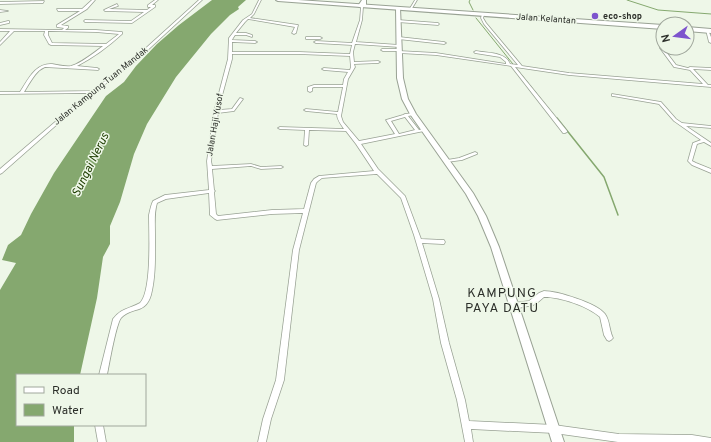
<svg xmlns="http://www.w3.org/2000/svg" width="711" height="442" font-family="Overpass,sans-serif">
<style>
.water{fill:#85a86f}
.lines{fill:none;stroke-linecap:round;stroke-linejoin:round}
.stream-far1{stroke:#85a86f;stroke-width:1}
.stream{stroke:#85a86f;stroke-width:1.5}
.street-casing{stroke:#99a294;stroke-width:1.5}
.secondary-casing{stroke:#99a294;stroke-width:2}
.highway-casing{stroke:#99a294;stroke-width:2}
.street{fill:#fff;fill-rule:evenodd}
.secondary{fill:#fff;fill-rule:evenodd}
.highway{fill:#fff;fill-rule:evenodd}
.poi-dot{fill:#7d54cd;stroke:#eef7e8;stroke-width:1.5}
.labels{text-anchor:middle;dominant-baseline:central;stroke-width:3;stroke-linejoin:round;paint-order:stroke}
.far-poi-label{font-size:9px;font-weight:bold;fill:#2c2f2a;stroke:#eef7e8;text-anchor:start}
.far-street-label{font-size:9px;fill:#2c2f2a;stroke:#eef7e8}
.water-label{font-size:12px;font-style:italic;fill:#1e3e00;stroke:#eef7e8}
.quarter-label{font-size:13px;letter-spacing:1px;fill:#2c2f2a;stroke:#eef7e8}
</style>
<rect width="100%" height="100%" fill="#eef7e8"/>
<!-- water -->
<polygon class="water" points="212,0 246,0 238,7 239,9 230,15 211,34 176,77 147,124 134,154 120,202 110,226 110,244 103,257 97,298 80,375 17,375 17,425 74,425 74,442 0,442 0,290 16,263 2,260 8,245 21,235 31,214 54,173 106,96 124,82 136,66 157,44 179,25"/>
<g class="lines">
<!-- stream-far1 -->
<g class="stream-far1">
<polyline points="470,0 469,2 473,10"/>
<polyline points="627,0 658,10 711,14"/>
<polyline points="476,18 557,119"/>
</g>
<!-- stream -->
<polyline class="stream" points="557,118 604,177 618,215"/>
<defs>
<g id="street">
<path d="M92 0H95L87 9 61 25 68 26V28L65 30H96L122 32V34C109 46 93 58 77 66L97 68 99 69 98 70 45 67C35 71 30 83 24 92L92 91 136 57 199 0H202L138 59 87 98 2 173 0 174V169L89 93 0 94V92H20C28 80 35 63 52 64 58 65 65 67 71 66 80 64 95 52 103 46L51 45 49 44 44 35 45 31H14L0 45V42L10 31H0V29L62 30 64 28 57 27V25L80 11H58L57 9H82ZM48 31 96 32 119 34 106 44 52 43 48 35Z"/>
<polygon points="155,0 158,0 152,5 155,5 155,7 132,23 85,22 84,21 85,20 131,21 144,12 105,11 104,10 117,4 118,6 109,9 147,10 151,7 148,7 148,5"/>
<path d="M259 0H261L254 14 250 18 298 25 296 33 294 34 292 33 295 27 248 19 245 22 236 33H246L252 35V37L246 35H235L233 38 232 40 255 41 257 42 255 43 232 42V52H299L350 54 352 45 316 43 314 42 316 41 352 43 360 20 361 7 362 6 363 7 362 20 356 42 399 45 401 46 399 47 355 44 353 52 354 62 378 61 380 62 378 63 354 64 355 67 348 79 341 116 343 122 359 141 395 134 386 120 403 115 405 114 414 113V115L408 116 419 130 424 129 426 130 424 131 361 144 378 169 405 196 421 239 442 240H444L445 242 444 244H442L422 243 439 299 449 343 465 400 469 421 554 425 619 434 692 435 711 438V442H618L554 433 471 429 473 442H465L457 400 441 343 433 299 414 235 401 198 377 174 322 178 318 181 316 183 299 250 284 380 271 419 266 442H258L263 419 276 380 293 250 303 213 272 214 217 220 215 219 210 215 209 193 166 199 157 203C154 213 155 223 155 234 155 254 156 276 151 295 145 315 132 306 121 318 116 324 109 365 107 375H99L113 319C121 308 129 309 140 303 152 291 149 233 149 215 150 210 151 205 153 201L165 195 209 190 207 161 214 112 228 59 229 38 243 20 252 14ZM232 54H299L350 56 351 67 350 70 324 68 322 69 324 70 348 72 344 79 343 85H314L308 87V91L310 92 312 91V88L314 87H343L338 112 306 109 304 110 306 111 337 114C337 120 341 124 344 129L280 127 278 128 280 129 305 130 304 145 306 146 308 145 309 130 346 131 356 144 374 171 319 176 314 179 311 183 304 209 272 210 218 216 216 214 214 192 215 191 214 190 212 169 251 166 261 169 281 168 283 167 281 166 261 167 251 164 212 166 211 161 218 113 234 111 243 99 240 98 232 109 219 110 220 103 232 59ZM405 117 415 130 399 134 391 121Z"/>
<polygon points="415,0 417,0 411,10 409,10"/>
<polygon points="44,1 43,3 0,4 0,2"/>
<polygon points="0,10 8,11 0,12"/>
<path d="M482 14 484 15 483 18 486 23 522 66 569 73 703 84 690 70 674 67 660 48 661 44 663 43V48L676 65 688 68 690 67 711 68V70L693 69 708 85H711V87L569 75 515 67 567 131V132L565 133H563L511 66 436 55 399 53 397 52 399 51 436 53 506 64V62L500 57 475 53 474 52 476 51C487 53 506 52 510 64L518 65 484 24 481 18Z"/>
<polygon points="398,20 438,23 439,24 438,25 397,22 397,21"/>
<polygon points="8,21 9,21 9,23 0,25 0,23"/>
<polygon points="707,29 708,30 711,37 711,43 709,42 706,30"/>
<polygon points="307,37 320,37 322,38 320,39 306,39 306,37"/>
<polygon points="399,37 444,42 446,43 444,44 398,39 398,37"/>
<polygon points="382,49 399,49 401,50 399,51 383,51 381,50"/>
<polygon points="612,94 661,102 676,119 682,123 711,126 711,128 686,126 711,143 711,146 704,142 697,144 692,161 696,163 711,169 711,173 692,165 688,161 693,143 701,140 674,121 659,104 613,96 612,96"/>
<polygon points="475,152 477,153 477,154 462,160 447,162 445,161 447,160 459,158"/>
<path d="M544 291C557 291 597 303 605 314 610 321 609 330 613 338L611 340 609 341 607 340 604 335 600 317C587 306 561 297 544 297L537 303 533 305 514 309 512 308 511 306 512 304 514 303 529 301 539 293Z"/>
<polygon points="95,425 103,425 106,442 98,442"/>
</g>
<g id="secondary">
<polygon points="362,0 366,0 366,5 362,8 358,6"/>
<polygon points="398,7 400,8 403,78 408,99 416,114 473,193 486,216 499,247 564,442 552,442 491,247 478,216 466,194 410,114 402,99 397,78 396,8"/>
</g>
<g id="highway">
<polygon points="276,0 298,0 663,25 663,29 278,1"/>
<polygon points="687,27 711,29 711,33 687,31"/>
</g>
</defs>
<!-- street casing -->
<use href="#street" class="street-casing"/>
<!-- secondary casing -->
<use href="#secondary" class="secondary-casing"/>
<!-- highway casing -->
<use href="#highway" class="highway-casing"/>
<!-- street -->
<use href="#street" class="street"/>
<!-- secondary -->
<use href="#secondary" class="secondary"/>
<!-- highway -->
<use href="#highway" class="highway"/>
</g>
<!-- markers -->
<circle class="poi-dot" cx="595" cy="16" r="4"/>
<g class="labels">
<!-- far-poi labels -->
<g class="far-poi-label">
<text x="603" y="16">eco-shop</text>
</g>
<!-- far-street labels -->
<g class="far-street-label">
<text transform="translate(546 19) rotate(4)">Jalan Kelantan</text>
<text transform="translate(101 86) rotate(-39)">Jalan Kampung Tuan Mandak</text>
<text transform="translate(215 125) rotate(-80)">Jalan Haji Yusof</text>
</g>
<!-- water labels -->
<g class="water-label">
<text transform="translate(91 165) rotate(-64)">Sungai Nerus</text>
</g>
<!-- quarter labels -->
<g class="quarter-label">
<text x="502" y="294">KAMPUNG<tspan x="502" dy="15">PAYA DATU</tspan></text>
</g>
</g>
<!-- legend -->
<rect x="16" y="374" width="130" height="52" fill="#eef7e8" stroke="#a0a79c"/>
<rect x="24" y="387" width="20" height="6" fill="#ffffff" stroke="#a0a79c"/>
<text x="52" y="394" font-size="12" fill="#2c2f2a">Road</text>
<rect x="24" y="404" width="20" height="12" fill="#85a86f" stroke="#a0a79c"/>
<text x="52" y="414" font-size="12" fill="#2c2f2a">Water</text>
<!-- north arrow -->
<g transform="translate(675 36) rotate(256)"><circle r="19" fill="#eef7e8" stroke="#a0a79c"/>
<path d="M0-3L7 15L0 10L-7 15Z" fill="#7d54cd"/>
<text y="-6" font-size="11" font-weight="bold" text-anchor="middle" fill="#2c2f2a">N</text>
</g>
</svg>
